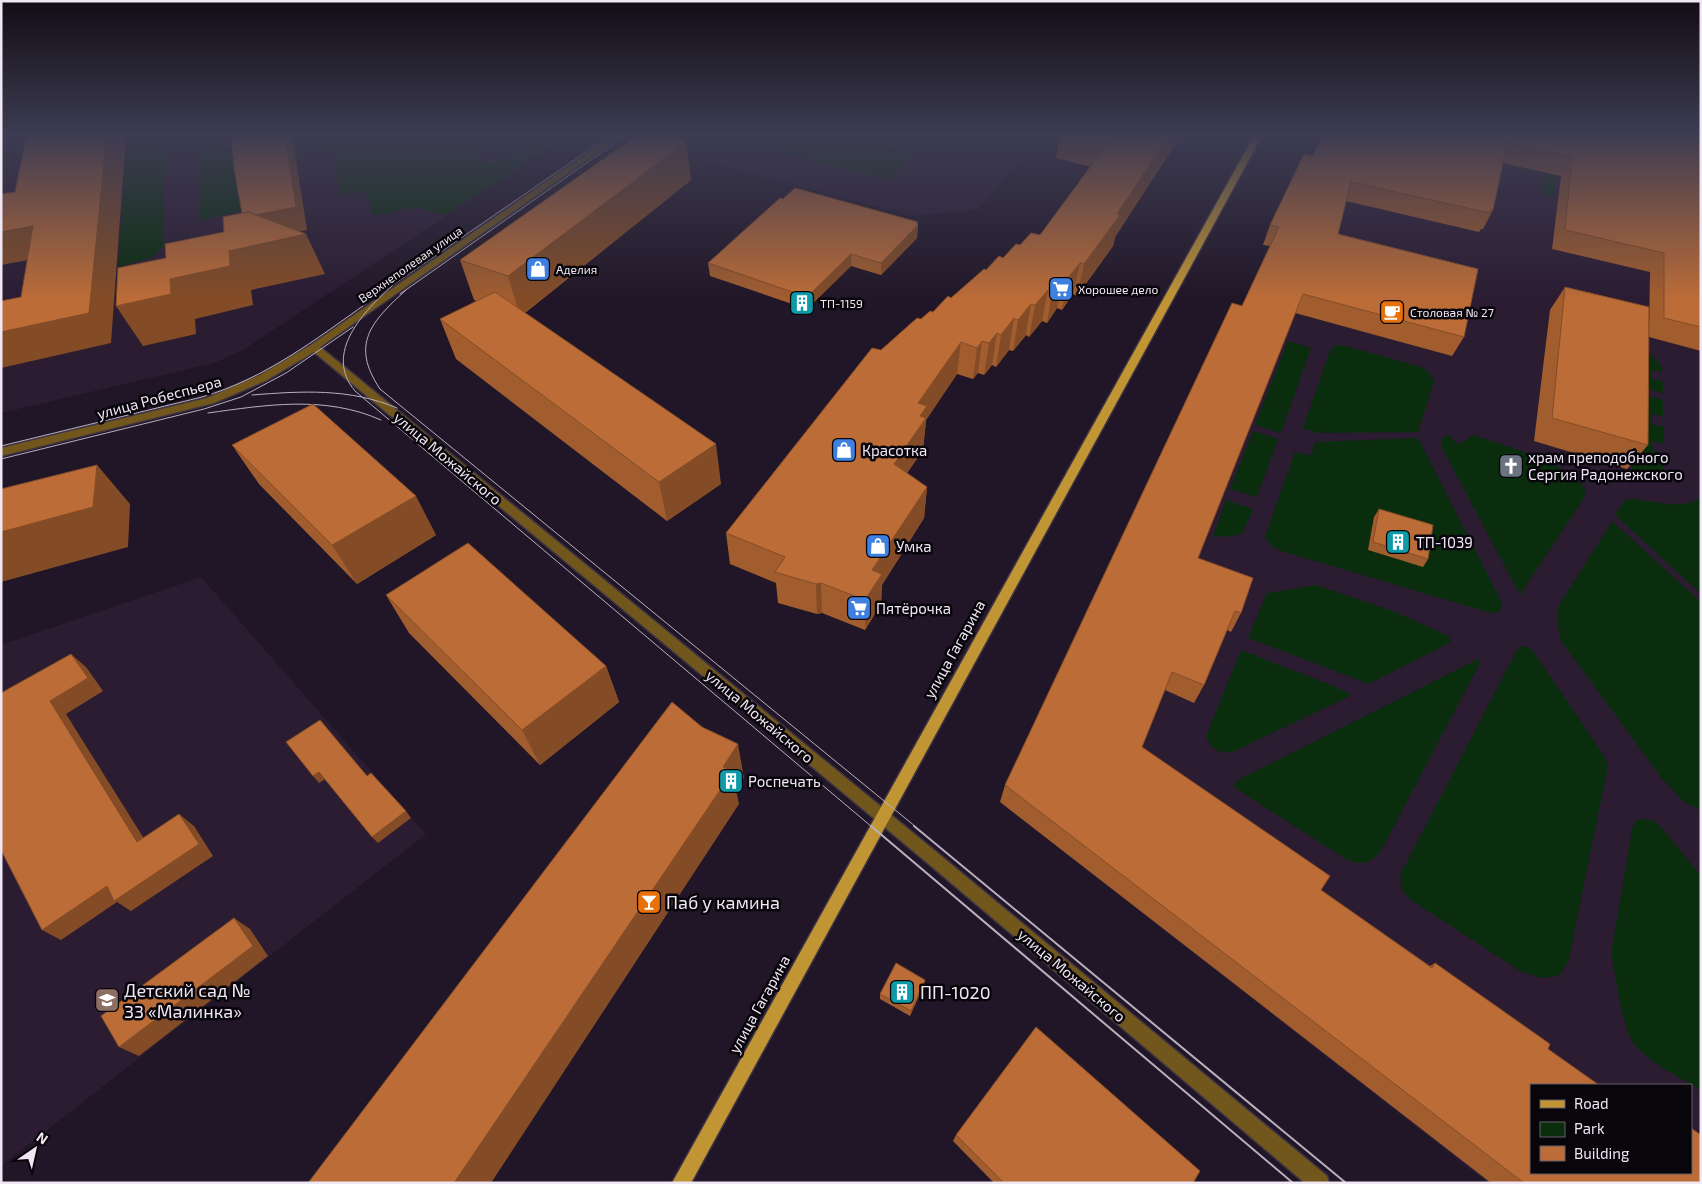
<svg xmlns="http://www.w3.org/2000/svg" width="1702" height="1184" font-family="'Exo 2',sans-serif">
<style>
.built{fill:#2b1c32;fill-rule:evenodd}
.green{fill:#0a2d0d}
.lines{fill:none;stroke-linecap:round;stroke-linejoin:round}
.minor-casing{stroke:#3e3344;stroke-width:3}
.major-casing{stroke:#3e3344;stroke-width:3}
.minor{fill:#72571d;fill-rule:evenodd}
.major{fill:#c29534;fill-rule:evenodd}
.tram-far1{stroke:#b9b0be;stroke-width:1}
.tram{stroke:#b9b0be;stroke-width:2}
.wall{fill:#a25d2f}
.shaded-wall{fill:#844c26}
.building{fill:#bc6c37;stroke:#844c26}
.labels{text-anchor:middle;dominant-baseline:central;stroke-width:5;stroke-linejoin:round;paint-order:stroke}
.far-street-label{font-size:12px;fill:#efe7f3;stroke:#08050b}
.far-poi-label{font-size:12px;fill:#efe7f3;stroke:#08050b;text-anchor:start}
.street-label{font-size:15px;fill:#efe7f3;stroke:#08050b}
.poi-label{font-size:15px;fill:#efe7f3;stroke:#08050b;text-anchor:start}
.near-poi-label{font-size:18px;fill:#efe7f3;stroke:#08050b;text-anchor:start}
</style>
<rect width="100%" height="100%" fill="#211627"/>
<!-- built -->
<g class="built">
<polygon points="1,134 570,134 243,350 214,363 1,413"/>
<polygon points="675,134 1044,134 977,210 912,216 656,148"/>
<path d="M1324 135 1508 165 1513 146 1701 147V1183H1488L1000 802 1225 323 1234 326ZM1531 1085H1691V1173H1531Z"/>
<polygon points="201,577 426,834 1,1166 1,645"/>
</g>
<!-- green -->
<g class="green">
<polygon points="127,134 165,134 163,247 153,257 118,267"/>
<polygon points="322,134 494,134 475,138 485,162 494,164 545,134 569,134 446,215 414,207 373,216 366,191 340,196 332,151 317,154 314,139"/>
<polygon points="681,134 711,134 695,146 672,140"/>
<polygon points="782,134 842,134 917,153 890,180 766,148"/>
<path d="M276 135C295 136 300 138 303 156L301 157 300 160 294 164 243 211 200 220 199 155C213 141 256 139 276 135Z"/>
<polygon points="1545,164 1558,167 1554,196 1541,193"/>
<polygon points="1633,335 1662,367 1662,372 1652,370 1651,378 1663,382 1663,393 1641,387"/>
<polygon points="1288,341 1311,348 1281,433 1255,425"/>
<polygon points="1335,345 1346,346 1418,366 1429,372 1434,382 1418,432 1317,433 1303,428 1329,353"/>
<polygon points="1642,394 1663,400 1663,417 1652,414 1652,424 1664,427 1664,444 1652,441 1653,451 1664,454 1663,474 1655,477 1632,474 1633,397"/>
<polygon points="1253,431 1278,439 1257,497 1230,489"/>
<path d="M1452 434V440L1459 444 1473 435C1507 447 1563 460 1586 489L1583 500 1520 595 1441 446 1442 438Z"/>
<polygon points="1418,438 1500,599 1502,605 1500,612 1491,613 1281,551 1270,545 1265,536 1295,452 1311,455 1315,442"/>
<path d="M1701 497V594L1615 515 1623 502 1629 499C1652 499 1680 512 1701 497Z"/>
<path d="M1226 500 1253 509 1243 533C1232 537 1224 537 1213 536Z"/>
<polygon points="1612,521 1701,602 1701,810 1684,802 1663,780 1561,641 1557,621 1559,605"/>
<polygon points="1316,585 1393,611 1444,634 1449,636 1451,642 1369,684 1248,638 1267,593"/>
<path d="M1519 646 1530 648 1537 657 1603 754 1608 766 1568 963 1558 976 1541 978 1520 971 1411 900C1402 892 1399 886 1401 873Z"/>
<path d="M1241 650 1336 687 1352 695 1235 751C1220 755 1211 751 1206 736Z"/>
<path d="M1478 659 1480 660V663L1383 847C1373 864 1361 867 1344 858L1235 788 1234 784 1239 779Z"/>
<path d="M1645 819 1654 821 1662 828 1701 876V1090C1679 1077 1651 1064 1634 1044 1623 1030 1616 978 1612 959V948L1632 829 1636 820Z"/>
</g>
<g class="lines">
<defs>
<polygon id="minor" points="615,134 624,134 320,347 940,855 1327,1176 1329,1183 1305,1183 930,865 314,352 267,380 214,403 1,456 1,448 207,398 260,375 311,345"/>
<polygon id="major" points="1255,134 1263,134 691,1183 672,1183"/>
</defs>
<!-- minor casing -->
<use href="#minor" class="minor-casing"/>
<!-- major casing -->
<use href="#major" class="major-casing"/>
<!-- minor -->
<use href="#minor" class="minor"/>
<!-- major -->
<use href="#major" class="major"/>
<!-- tram-far1 -->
<g class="tram-far1">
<path d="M392 286C364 311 323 353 355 391L872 827"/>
<polyline points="387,289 612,134"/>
<path d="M406 290C371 322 350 344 380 389L916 827"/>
<polyline points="400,294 628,134"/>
<path d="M252 395C302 391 350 388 397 408"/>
<path d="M208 413C266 405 325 395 381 420"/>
<path d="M1 446 202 397C264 379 315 340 367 303"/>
<polyline points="1,459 204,409 241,397 286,373 353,327"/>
</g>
<!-- tram -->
<g class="tram">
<polyline points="871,826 1293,1183"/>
<polyline points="914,826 1346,1183"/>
</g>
</g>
<!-- wall -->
<g class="wall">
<polygon points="1060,134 1182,134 1115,237 1113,246 1077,296 1073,294 1062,310 1057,308 1047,323 1042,321 1029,337 1026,335 1013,351 1009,350 996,367 992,365 984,375 978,373 973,379 957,374 926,420 923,450 907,473 927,487 924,518 882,585 881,604 865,630 822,613 817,614 778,603 776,583 730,564 726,533 881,350 921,319 933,312 986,270 1020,245 1040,235 1091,167 1056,158"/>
<polygon points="1323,134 1701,134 1701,351 1649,337 1650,272 1552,249 1561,176 1503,163 1493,210 1483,229 1481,229 1479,232 1346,201 1338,234 1464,337 1452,356 1295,313 1198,558 1241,613 1231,632 1227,630 1204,685 1194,703 1165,690 1142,747 1321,890 1430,966 1435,963 1548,1049 1701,1183 1491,1183 1000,802 1005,785 1242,306 1270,246 1263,245 1270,225 1313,156"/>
<polygon points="686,142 691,180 525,313 721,484 667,521 456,359 440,319 477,301 474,300 460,260"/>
<polygon points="918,222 917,238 881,275 851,266 807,309 710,276 708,263"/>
<polygon points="1565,287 1648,445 1627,469 1534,441 1550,310"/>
<polygon points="232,445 436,535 357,584 259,484"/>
<polygon points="1379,509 1428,559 1423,567 1368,550 1374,517"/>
<polygon points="386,595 606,666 619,702 540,765 409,633"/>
<polygon points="925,980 924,985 910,1016 880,999 880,994"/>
<polygon points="956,1135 1193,1183 994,1183 953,1141"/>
</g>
<!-- shaded-wall -->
<g class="shaded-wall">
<polygon points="107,134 126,134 111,343 1,368 1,332 89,313"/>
<polygon points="285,134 292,134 307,230 255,240 243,217"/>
<polygon points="1170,134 1182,134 1115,237 1113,246 1077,296 1084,264"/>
<polygon points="686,142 691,180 520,316 508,276"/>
<polygon points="918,222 917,238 881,275 881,263"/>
<polygon points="33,226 55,255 1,265 1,232"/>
<polygon points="306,234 325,274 251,290 253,305 195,319 196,334 143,346 116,306 170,279 229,251"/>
<polygon points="851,254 851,266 807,309 807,297"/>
<polygon points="1080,263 1073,294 1062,310 1068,278"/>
<polygon points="1064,277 1057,308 1047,323 1052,291"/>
<polygon points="1048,290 1042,321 1029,337 1035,305"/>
<polygon points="1031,304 1026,335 1013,351 1018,320"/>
<polygon points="1014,318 1009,350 996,367 1001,335"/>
<polygon points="997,333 992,365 984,375 989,343"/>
<polygon points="982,341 978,373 973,379 977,348"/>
<polygon points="961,342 957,374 926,420 923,450 892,495 894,464 918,403"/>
<polygon points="716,444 721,484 667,521 659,482"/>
<polygon points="97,465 130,504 128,547 1,582 1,532"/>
<polygon points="927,487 924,518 882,585 881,604 865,630 865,600 872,570"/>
<polygon points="416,496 436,535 357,584 332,545"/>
<polygon points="821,583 822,613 817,614 816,584"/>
<polygon points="71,654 86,667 103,691 66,714 153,853 137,842 50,701"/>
<polygon points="606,666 619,702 540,765 522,730"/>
<polygon points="738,744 744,778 736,790 739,804 491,1183 454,1183"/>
<polygon points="319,772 325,779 319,783 313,776"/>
<polygon points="406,811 411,818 378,843 372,837"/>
<polygon points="179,814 194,826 213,856 131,911 117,902 61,940 42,930"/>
<polygon points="234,918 250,929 268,956 139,1056 119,1047"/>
<polygon points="925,980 924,985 910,1016 911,1011"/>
</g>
<!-- building -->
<g class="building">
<polygon points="27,134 107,134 89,313 1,332 1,301 21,297 33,226 1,232 1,194 15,192"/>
<polygon points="231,134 285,134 296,207 255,215 248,212 242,213 234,168"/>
<polygon points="639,134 654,134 686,142 508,276 460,260"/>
<polygon points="1084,134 1170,134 1117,214 1120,215 1084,264 1080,263 1068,278 1064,277 1052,291 1048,290 1035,305 1031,304 1018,320 1014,318 1001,335 997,333 989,343 982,341 977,348 961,342 918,403 927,406 920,416 926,418 894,464 927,487 872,570 882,574 865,600 821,583 816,584 775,572 785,557 726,533 872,348 881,350 917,318 921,319 930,311 933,312 948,296 951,298 984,269 986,270 999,256 1003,258 1016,244 1020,245 1031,233 1040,235 1110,140"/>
<polygon points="1323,134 1701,134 1701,327 1664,318 1664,253 1565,230 1572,157 1507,143 1493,210 1491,209 1490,213 1351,182 1338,234 1478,269 1464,337 1303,294 1198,558 1253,578 1241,613 1235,611 1204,685 1172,672 1142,747 1330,876 1321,890 1432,968 1435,963 1550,1044 1548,1049 1599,1085 1531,1085 1531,1173 1691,1173 1691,1128 1701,1135 1701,1183 1524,1183 1005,785 1232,303 1242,306 1279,227 1270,225 1304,154 1313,156"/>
<polygon points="795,188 918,222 916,224 918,225 881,263 851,254 807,297 708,263 780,198 783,199"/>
<polygon points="248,212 306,234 229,251 230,266 170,279 171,294 116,306 118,268 166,258 165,244 224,232 223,217"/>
<polygon points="1565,287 1649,307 1648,445 1552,418"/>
<polygon points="495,292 716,444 659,482 440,319"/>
<polygon points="313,404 416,496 332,545 232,445"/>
<polygon points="97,465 93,507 1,532 1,489"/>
<polygon points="1379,509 1433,525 1428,559 1373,542"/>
<polygon points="468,543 606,666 522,730 386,595"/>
<polygon points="71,654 88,678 50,701 137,842 179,814 199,844 114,901 107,886 42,930 1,850 1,693"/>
<polygon points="672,702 702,727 738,744 723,767 733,771 454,1183 308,1183"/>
<polygon points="320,720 367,776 371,773 406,811 372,837 319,772 313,776 286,742"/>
<polygon points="234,918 253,946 119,1047 101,1016"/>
<polygon points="896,963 925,980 911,1011 880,994"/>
<polygon points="1036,1027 1200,1171 1193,1183 1004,1183 956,1135"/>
</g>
<!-- sky -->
<linearGradient id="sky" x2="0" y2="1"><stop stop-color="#120c15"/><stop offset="0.45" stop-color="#3d3c52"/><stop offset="1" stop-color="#3d3c52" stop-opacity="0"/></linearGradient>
<rect width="1702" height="300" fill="url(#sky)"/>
<!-- icons -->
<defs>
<symbol id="shop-square" viewBox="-11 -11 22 22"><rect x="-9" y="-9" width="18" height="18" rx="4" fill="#3f7fe0" stroke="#08050b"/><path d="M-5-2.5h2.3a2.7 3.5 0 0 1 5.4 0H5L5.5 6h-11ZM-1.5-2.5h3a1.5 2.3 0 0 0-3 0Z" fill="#fff"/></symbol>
<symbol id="supermarket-square" viewBox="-11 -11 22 22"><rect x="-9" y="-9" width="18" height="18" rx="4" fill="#3f7fe0" stroke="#08050b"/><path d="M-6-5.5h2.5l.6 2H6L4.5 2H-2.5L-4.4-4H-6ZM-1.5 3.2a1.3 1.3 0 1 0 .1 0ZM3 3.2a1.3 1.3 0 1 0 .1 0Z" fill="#fff"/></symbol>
<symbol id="building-square" viewBox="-11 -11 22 22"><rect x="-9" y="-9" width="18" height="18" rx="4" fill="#0f9aa8" stroke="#08050b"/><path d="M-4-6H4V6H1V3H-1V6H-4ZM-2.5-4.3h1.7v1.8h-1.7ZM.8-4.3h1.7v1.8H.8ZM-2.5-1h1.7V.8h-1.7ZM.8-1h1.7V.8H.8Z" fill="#fff"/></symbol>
<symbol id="cafe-square" viewBox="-11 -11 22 22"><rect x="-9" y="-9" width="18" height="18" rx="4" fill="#e8710a" stroke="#08050b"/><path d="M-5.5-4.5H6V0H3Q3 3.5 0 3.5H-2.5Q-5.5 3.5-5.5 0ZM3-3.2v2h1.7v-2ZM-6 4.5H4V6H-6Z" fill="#fff"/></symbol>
<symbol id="church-square" viewBox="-11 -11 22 22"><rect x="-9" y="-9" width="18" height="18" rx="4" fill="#6b7280" stroke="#08050b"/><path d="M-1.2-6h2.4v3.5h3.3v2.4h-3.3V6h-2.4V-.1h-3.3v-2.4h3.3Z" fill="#fff"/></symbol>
<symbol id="bar-square" viewBox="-11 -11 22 22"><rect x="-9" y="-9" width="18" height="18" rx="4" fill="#e8710a" stroke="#08050b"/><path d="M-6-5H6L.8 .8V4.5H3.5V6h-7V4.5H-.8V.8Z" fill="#fff"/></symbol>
<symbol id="school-square" viewBox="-11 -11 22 22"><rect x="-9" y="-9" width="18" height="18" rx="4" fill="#8d6e63" stroke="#08050b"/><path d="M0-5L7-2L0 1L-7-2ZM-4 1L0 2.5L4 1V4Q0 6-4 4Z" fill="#fff"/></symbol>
</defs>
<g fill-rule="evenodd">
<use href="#shop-square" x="524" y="255" width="28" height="28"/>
<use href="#supermarket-square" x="1047" y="275" width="28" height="28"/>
<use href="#building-square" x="788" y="289" width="28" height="28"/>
<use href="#cafe-square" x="1378" y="298" width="28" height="28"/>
<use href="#shop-square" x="830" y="436" width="28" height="28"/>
<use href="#church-square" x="1497" y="452" width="28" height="28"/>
<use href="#building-square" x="1384" y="528" width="28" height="28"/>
<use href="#shop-square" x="864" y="532" width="28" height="28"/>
<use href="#supermarket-square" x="845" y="594" width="28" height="28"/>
<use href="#building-square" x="717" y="767" width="28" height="28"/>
<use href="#bar-square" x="635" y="888" width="28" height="28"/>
<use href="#building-square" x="888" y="978" width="28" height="28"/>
<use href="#school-square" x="93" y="986" width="28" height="28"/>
</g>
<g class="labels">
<!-- far-street labels -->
<g class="far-street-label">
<text transform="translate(410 264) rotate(-35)">Верхнеполевая улица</text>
</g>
<!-- far-poi labels -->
<g class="far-poi-label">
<text x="556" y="269">Аделия</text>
<text x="1078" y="289">Хорошее дело</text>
<text x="820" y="303">ТП-1159</text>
<text x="1410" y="312">Столовая № 27</text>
</g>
<!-- street labels -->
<g class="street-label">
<text transform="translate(159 397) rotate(-15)">улица Робеспьера</text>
<text transform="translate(448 458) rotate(40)">улица Можайского</text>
<text transform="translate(954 649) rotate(-61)">улица Гагарина</text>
<text transform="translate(760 716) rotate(40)">улица Можайского</text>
<text transform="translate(1072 975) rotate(40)">улица Можайского</text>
<text transform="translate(759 1004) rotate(-61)">улица Гагарина</text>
</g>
<!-- poi labels -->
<g class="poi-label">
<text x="862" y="450">Красотка</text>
<text x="1528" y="457">храм преподобного<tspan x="1528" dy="17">Сергия Радонежского</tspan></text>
<text x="1416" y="542">ТП-1039</text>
<text x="896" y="546">Умка</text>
<text x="876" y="608">Пятёрочка</text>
<text x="748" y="781">Роспечать</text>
</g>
<!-- near-poi labels -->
<g class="near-poi-label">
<text x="666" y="902">Паб у камина</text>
<text x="124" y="990">Детский сад №<tspan x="124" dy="21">33 «Малинка»</tspan></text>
<text x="920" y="992">ПП-1020</text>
</g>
</g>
<!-- border -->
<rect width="1702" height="1184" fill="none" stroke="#efe7f3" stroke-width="5"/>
<!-- legend -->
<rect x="1530" y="1084" width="162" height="90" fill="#08050b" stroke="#645f68"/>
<rect x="1540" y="1100" width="25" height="8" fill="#c29534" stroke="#645f68"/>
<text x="1574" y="1109" font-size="15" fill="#efe7f3">Road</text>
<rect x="1540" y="1122" width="25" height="15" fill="#0a2d0d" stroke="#645f68"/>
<text x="1574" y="1134" font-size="15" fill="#efe7f3">Park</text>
<rect x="1540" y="1146" width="25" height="15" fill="#bc6c37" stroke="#645f68"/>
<text x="1574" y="1159" font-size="15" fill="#efe7f3">Building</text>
<!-- north arrow -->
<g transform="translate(35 1149) rotate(34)" stroke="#08050b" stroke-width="4" paint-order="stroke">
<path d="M0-4L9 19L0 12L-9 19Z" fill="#efe7f3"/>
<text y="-8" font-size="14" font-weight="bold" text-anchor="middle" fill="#efe7f3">N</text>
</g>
</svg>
